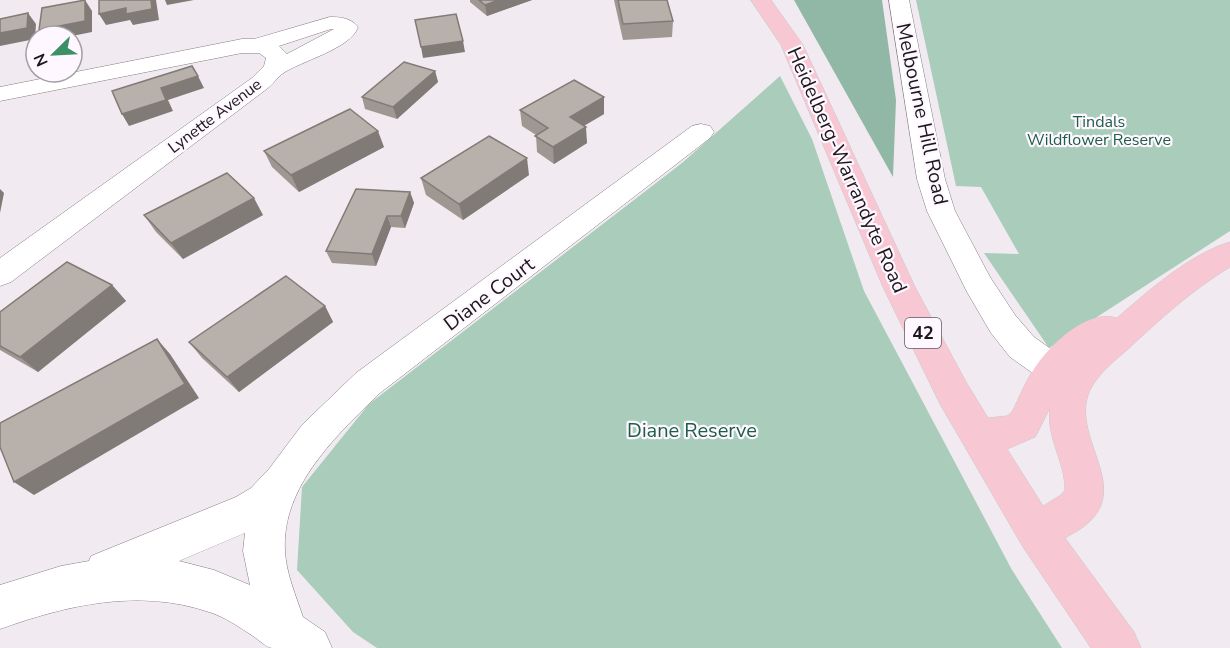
<svg xmlns="http://www.w3.org/2000/svg" width="1230" height="648" font-family="'Nunito Sans',sans-serif">
<style>
.green{fill:#a9ccbb}
.forest{fill:#91b8a6}
.lines{fill:none;stroke-linecap:round;stroke-linejoin:round}
.minor-casing{stroke:#847d84;stroke-width:1}
.major-casing{stroke:#c8c8c8;stroke-width:1}
.minor{fill:#fff;fill-rule:evenodd}
.major{fill:#f7c8d3;fill-rule:evenodd}
.wall{fill:#9e9792}
.shaded-wall{fill:#817b77}
.building{fill:#b8b0aa;stroke:#817b77;stroke-width:1.5}
.labels{text-anchor:middle;dominant-baseline:central;stroke-width:4.5;stroke-linejoin:round;paint-order:stroke}
.far-street-label{font-size:16px;fill:#1a181a;stroke:#fff7ff}
.far-park-label{font-size:16px;fill:#195e45;stroke:#fff7ff}
.shield{fill:#fff7ff;stroke:#5f5b5f;stroke-width:1.5}
.shield-label{font-size:18px;font-weight:bold;fill:#1a181a}
.street-label{font-size:20px;fill:#1a181a;stroke:#fff7ff}
.park-label{font-size:20px;fill:#195e45;stroke:#fff7ff}
</style>
<rect width="100%" height="100%" fill="#f1eaf1"/>
<!-- green -->
<g class="green">
<polygon points="916,0 1230,0 1230,231 1049,348 984,253 1019,254 981,187 956,186"/>
<polygon points="780,76 812,139 864,291 1012,570 1062,648 377,648 353,632 297,570 302,487 369,404 682,163"/>
</g>
<!-- forest -->
<polygon class="forest" points="794,0 882,0 896,100 893,177"/>
<g class="lines">
<defs>
<g id="minor">
<polygon points="889,0 909,0 945,179 955,211 990,277 1015,315 1034,337 1065,359 1070,369 1065,379 1053,383 1041,379 1010,357 991,333 967,292 927,211 917,179"/>
<path d="M330 17C341 17 351 18 358 27 351 49 300 61 282 74 277 78 273 84 268 88L11 282 0 286V258L252 78 264 66 266 58 259 53H242L0 101V87L242 39H254ZM334 29 287 54 279 46 331 29Z"/>
<path d="M701 124 710 126 714 132 710 138 380 393C338 434 281 486 285 551 286 573 296 596 303 617L325 632 332 648C313 648 291 648 272 648 266 647 259 640 253 636 239 627 225 617 209 612 139 588 67 605 0 629V585L61 566 89 561 91 556 236 497 251 488 269 469 302 425 356 373 692 126ZM245 533 243 551 250 585 214 570 179 561Z"/>
</g>
<path id="major" d="M751 0H771L803 45 915 287 966 382 988 418 1007 416 1012 412C1020 396 1026 380 1036 366 1052 343 1088 309 1117 318 1148 291 1190 254 1230 242V267C1192 290 1159 320 1127 350 1114 361 1098 374 1090 390 1069 435 1131 485 1088 523 1082 529 1073 533 1065 538L1134 632 1141 648H1091L1023 547 940 404 883 287 781 45ZM1050 408C1046 438 1065 461 1065 490L1061 495 1043 506 1007 449 1035 437Z"/>
</defs>
<!-- minor casing -->
<use href="#minor" class="minor-casing"/>
<!-- major casing -->
<use href="#major" class="major-casing"/>
<!-- minor -->
<use href="#minor" class="minor"/>
<!-- major -->
<use href="#major" class="major"/>
</g>
<!-- wall -->
<g class="wall">
<polygon points="470,0 532,0 487,16 470,2"/>
<polygon points="614,0 667,0 673,21 672,37 623,40"/>
<polygon points="435,71 438,82 397,119 365,109 362,97"/>
<polygon points="520,110 604,114 584,126 587,143 554,164 537,152 536,135 522,126"/>
<polygon points="384,147 299,192 272,167 264,151"/>
<polygon points="529,175 463,220 426,195 421,178"/>
<polygon points="410,192 414,203 405,228 391,227 376,266 332,263 326,251"/>
<polygon points="144,215 263,215 183,259 156,232"/>
<polygon points="112,285 126,301 38,372 0,350 0,312"/>
<polygon points="325,306 333,322 239,392 202,358 189,342"/>
</g>
<!-- shaded-wall -->
<g class="shaded-wall">
<polygon points="85,0 92,11 92,32 72,36 43,36 39,30"/>
<polygon points="151,0 156,0 159,20 133,25 130,20 106,25 99,14"/>
<polygon points="165,0 194,0 167,5"/>
<polygon points="499,0 532,0 487,16 485,5"/>
<polygon points="28,13 36,24 35,39 0,46 0,33"/>
<polygon points="463,41 465,52 423,58 421,47"/>
<polygon points="435,71 438,82 397,119 393,107"/>
<polygon points="198,76 204,88 168,100 173,111 129,126 122,114 161,88"/>
<polygon points="604,97 604,114 571,133 570,117"/>
<polygon points="586,127 587,143 554,164 553,147"/>
<polygon points="378,131 384,147 299,192 291,175"/>
<polygon points="527,158 529,175 463,220 459,204"/>
<polygon points="0,189 4,193 0,213"/>
<polygon points="410,192 414,203 405,228 401,216"/>
<polygon points="254,198 263,215 183,259 171,243"/>
<polygon points="387,216 391,227 376,266 372,254"/>
<polygon points="112,285 126,301 38,372 20,357"/>
<polygon points="325,306 333,322 239,392 227,377"/>
<polygon points="157,339 170,354 199,398 34,495 14,482"/>
</g>
<!-- building -->
<g class="building">
<polygon points="85,0 85,21 39,30 42,8"/>
<polygon points="99,0 151,0 152,9 126,14 126,8 99,14"/>
<polygon points="479,0 499,0 485,5"/>
<polygon points="618,0 667,0 673,21 623,24"/>
<polygon points="28,13 27,28 0,33 0,19"/>
<polygon points="456,14 463,41 421,47 415,20"/>
<polygon points="404,62 435,71 393,107 362,97"/>
<polygon points="192,66 198,76 161,88 166,100 122,114 112,91"/>
<polygon points="574,80 604,97 570,117 586,127 553,147 535,136 548,128 520,110"/>
<polygon points="350,109 378,131 291,175 264,151"/>
<polygon points="489,136 527,158 459,204 421,178"/>
<polygon points="227,173 254,198 171,243 144,215"/>
<polygon points="356,189 410,192 401,216 387,216 372,254 326,251"/>
<polygon points="67,262 112,285 20,357 0,346 0,312"/>
<polygon points="286,276 325,306 227,377 189,342"/>
<polygon points="157,339 185,384 14,482 0,447 0,423"/>
</g>
<g class="labels">
<!-- far-street labels -->
<g class="far-street-label">
<text transform="translate(215 116) rotate(-37)">Lynette Avenue</text>
</g>
<!-- far-park labels -->
<g class="far-park-label">
<text x="1099" y="122">Tindals<tspan x="1099" dy="18">Wildflower Reserve</tspan></text>
</g>
<!-- shield labels -->
<rect class="shield" x="905" y="318" width="36" height="30" rx="4.5"/>
<g class="shield-label">
<text x="923" y="333">42</text>
</g>
<!-- street labels -->
<g class="street-label">
<text transform="translate(922 114) rotate(78)">Melbourne Hill Road</text>
<text transform="translate(847 170) rotate(66)">Heidelberg-Warrandyte Road</text>
<text transform="translate(489 294) rotate(-37)">Diane Court</text>
</g>
<!-- park labels -->
<g class="park-label">
<text x="692" y="430">Diane Reserve</text>
</g>
</g>
<!-- north arrow -->
<g transform="translate(54 54) rotate(246)"><circle r="28" fill="#fff7ff" stroke="#a39ea3" stroke-width="1.5"/>
<path d="M0-4.5L10 22L0 15L-10 22Z" fill="#3b9165"/>
<text y="-9" font-size="16" font-weight="bold" text-anchor="middle" fill="#1a181a">N</text>
</g>
</svg>
